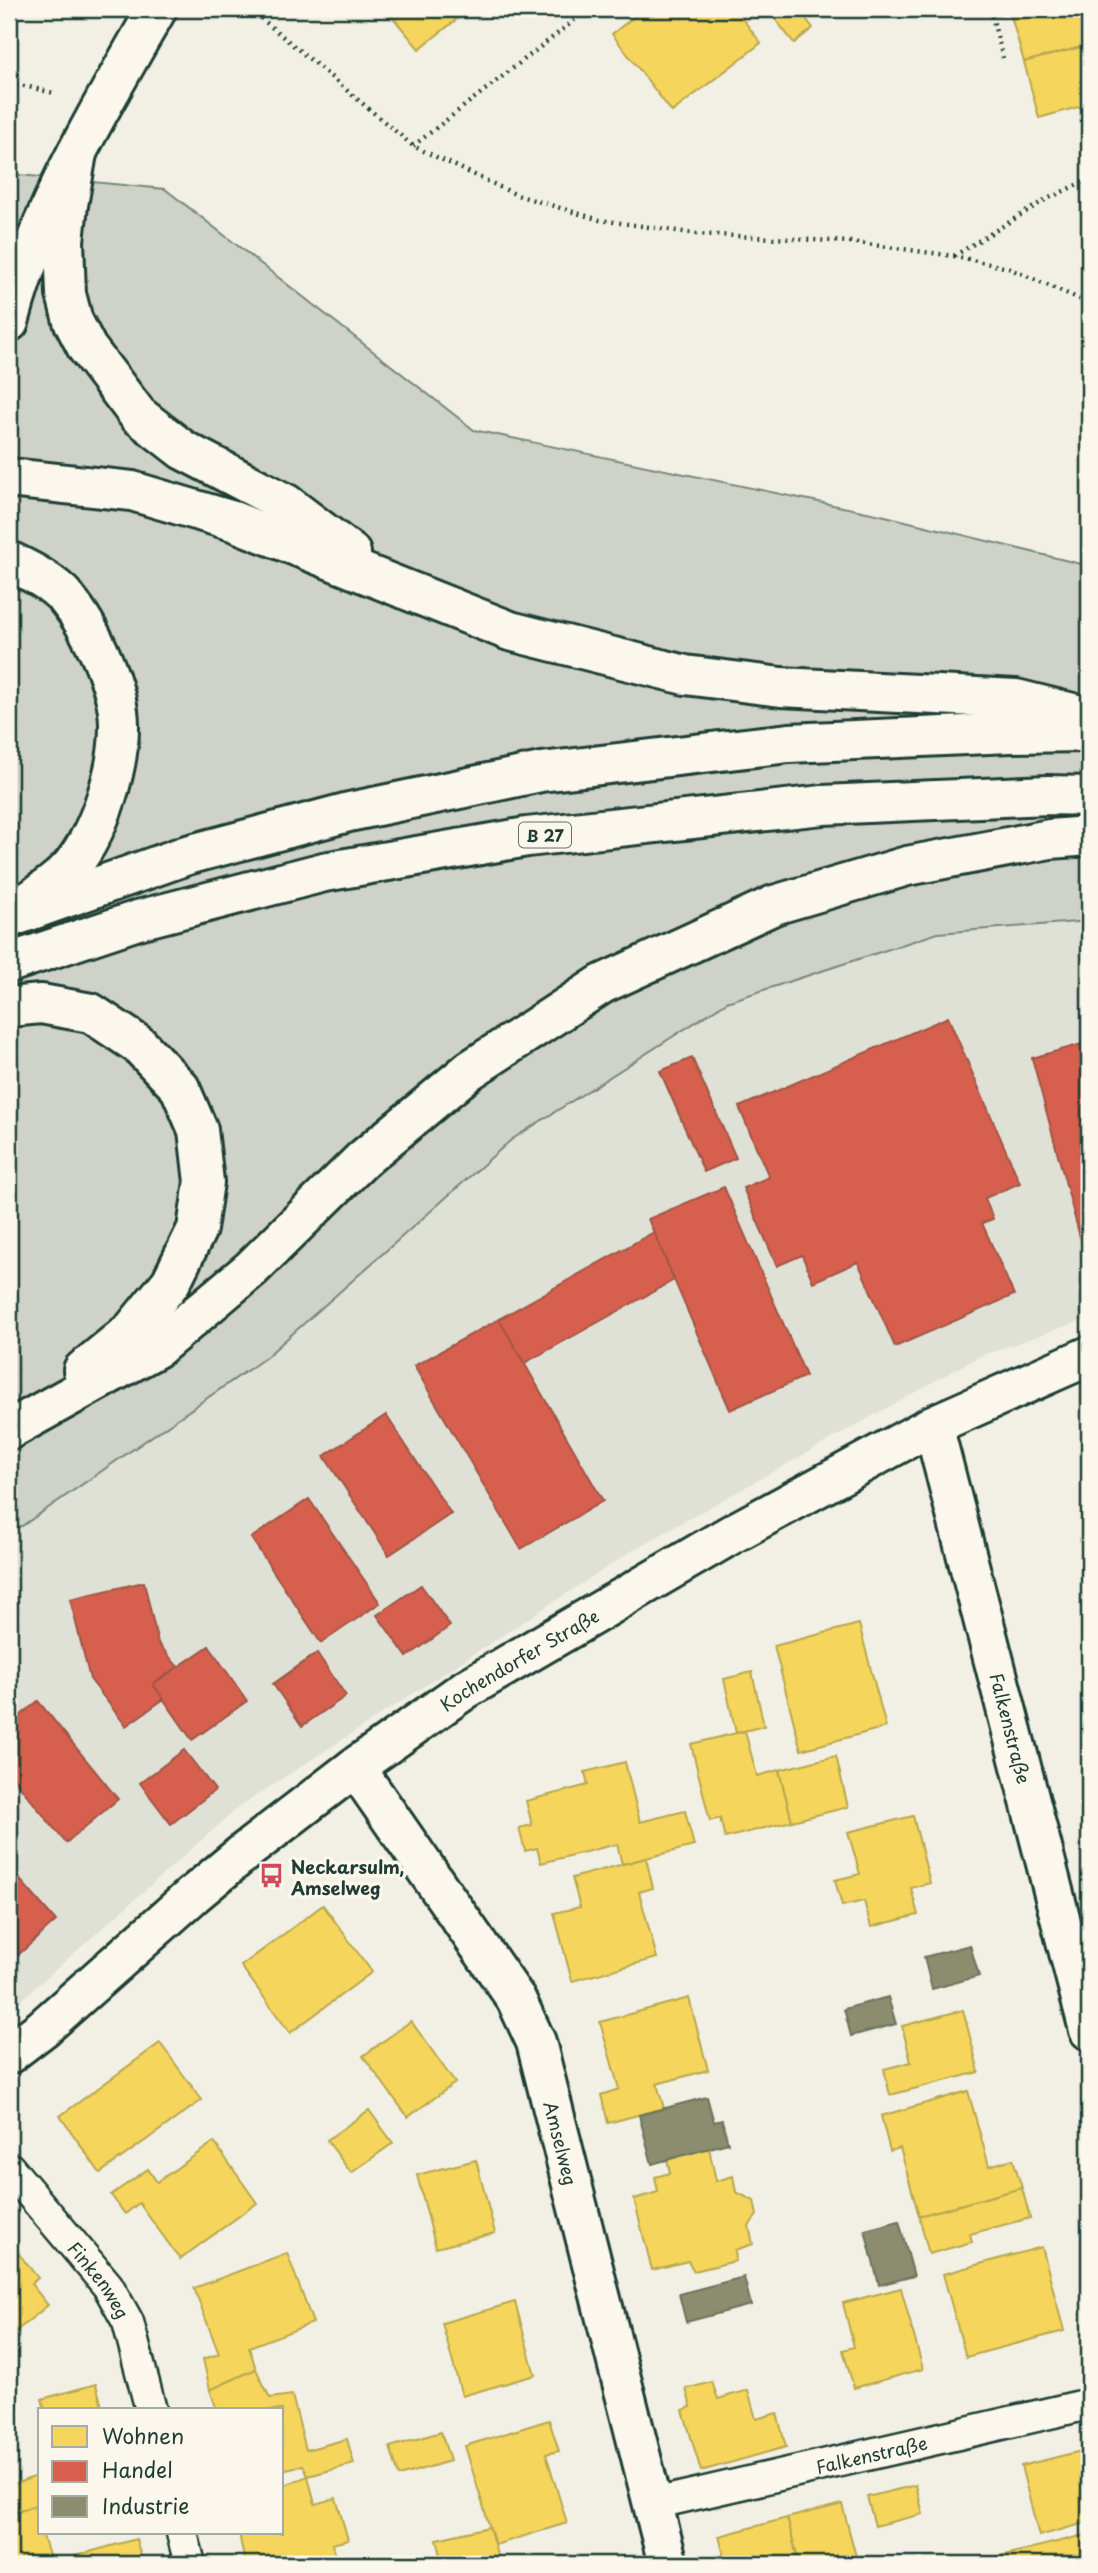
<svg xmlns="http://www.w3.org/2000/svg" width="1098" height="2573" font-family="'Playpen Sans',sans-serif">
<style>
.built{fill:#e0e1d6}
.green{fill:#cfd2c8;stroke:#77887e;stroke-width:2}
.homes{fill:#f6d55c;stroke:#b6a750;stroke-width:2}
.shops{fill:#d6604d;stroke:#9f5646;stroke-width:2}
.industry{fill:#8c8c6e;stroke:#6b745d;stroke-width:2}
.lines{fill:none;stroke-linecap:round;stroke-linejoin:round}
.lane-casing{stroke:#1f3d34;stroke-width:35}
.street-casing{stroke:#1f3d34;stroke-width:44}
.highway-casing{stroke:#1f3d34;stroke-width:44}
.path{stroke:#1f3d34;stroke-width:4.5;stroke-dasharray:2 5;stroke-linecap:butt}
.lane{stroke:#fbf7ec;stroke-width:30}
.street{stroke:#fbf7ec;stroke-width:38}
.highway{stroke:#fbf7ec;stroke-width:38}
.labels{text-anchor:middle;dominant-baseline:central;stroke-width:7;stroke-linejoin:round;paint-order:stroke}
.shield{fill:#fbf7ec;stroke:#61756b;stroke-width:2}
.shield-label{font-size:16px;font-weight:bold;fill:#1f3d34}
.street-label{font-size:18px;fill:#1f3d34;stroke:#fbf7ec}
.poi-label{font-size:18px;font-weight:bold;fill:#1f3d34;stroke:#fbf7ec;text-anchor:start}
</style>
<rect width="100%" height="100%" fill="#f2f0e5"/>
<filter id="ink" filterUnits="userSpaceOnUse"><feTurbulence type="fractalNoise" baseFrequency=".0143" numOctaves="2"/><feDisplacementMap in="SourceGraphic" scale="14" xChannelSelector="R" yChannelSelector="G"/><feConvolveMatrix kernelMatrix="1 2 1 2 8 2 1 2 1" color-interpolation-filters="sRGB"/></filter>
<g filter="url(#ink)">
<!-- built -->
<polygon class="built" points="1089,921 1089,1318 978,1357 635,1549 239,1807 9,2011 9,1529 22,1526 265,1358 511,1140 727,1002 938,933"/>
<!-- green -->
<polygon class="green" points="9,174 165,189 474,430 881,515 1089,566 1089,921 938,933 727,1002 511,1140 265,1358 22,1526 9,1529"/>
<!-- homes -->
<g class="homes">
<polygon points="386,9 470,9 419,49"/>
<polygon points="644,9 735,9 761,43 672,112 612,34"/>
<polygon points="767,9 799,9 813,28 794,43"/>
<polygon points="1009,9 1089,9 1089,45 1024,62"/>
<polygon points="1089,45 1089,104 1039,118 1024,62"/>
<polygon points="1089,1559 1089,1598 1079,1562"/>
<polygon points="859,1624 886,1727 801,1750 774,1646"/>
<polygon points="752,1672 764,1726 736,1733 724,1679"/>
<polygon points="745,1731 757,1776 779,1770 792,1821 725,1838 720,1818 710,1821 691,1744"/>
<polygon points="836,1756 848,1807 792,1821 779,1770"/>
<polygon points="625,1762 640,1822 685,1811 694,1846 622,1864 617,1844 541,1863 537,1848 525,1851 519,1828 532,1825 526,1801 588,1785 585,1772"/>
<polygon points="913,1816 930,1883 911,1888 918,1915 871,1927 864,1901 842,1906 835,1880 860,1874 848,1832"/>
<polygon points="646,1858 653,1888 639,1892 657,1958 572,1981 554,1913 580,1907 572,1878"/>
<polygon points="323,1905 372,1972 290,2033 241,1966"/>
<polygon points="689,1998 708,2070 657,2084 664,2108 608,2123 601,2095 619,2089 600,2022"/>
<polygon points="963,2010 979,2072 890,2095 884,2069 911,2062 902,2026"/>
<polygon points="411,2021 455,2083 408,2117 363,2056"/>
<polygon points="160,2043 202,2100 100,2173 60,2116"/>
<polygon points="968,2091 989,2166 1013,2159 1022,2188 919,2216 900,2148 890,2151 881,2116"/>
<polygon points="369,2110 393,2143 351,2173 327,2140"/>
<polygon points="214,2142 257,2203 180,2259 139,2203 125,2214 111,2195 148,2169 157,2182"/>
<polygon points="709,2148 716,2181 733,2176 736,2192 754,2201 757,2215 749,2226 753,2244 735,2250 736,2261 694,2271 688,2261 652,2270 634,2199 658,2192 655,2177 670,2173 667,2159"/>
<polygon points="476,2160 495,2233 436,2248 417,2175"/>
<polygon points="1022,2188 1030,2218 970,2234 972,2242 929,2254 919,2216"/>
<polygon points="9,2241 38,2278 31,2284 48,2305 9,2337"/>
<polygon points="1042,2247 1064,2331 966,2357 943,2274"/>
<polygon points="287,2253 313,2323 249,2347 256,2369 210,2390 203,2359 219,2354 194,2288"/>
<polygon points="901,2288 923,2369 854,2388 843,2350 854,2347 843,2303"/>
<polygon points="515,2302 535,2375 462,2396 442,2323"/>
<polygon points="256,2369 270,2398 292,2395 306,2450 347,2439 354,2464 308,2476 303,2465 282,2470 282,2410 217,2410 210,2390"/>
<polygon points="712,2382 718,2399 748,2390 756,2419 777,2413 786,2447 701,2471 683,2410 691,2407 686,2389"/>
<polygon points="96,2384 103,2410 45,2410 42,2399"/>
<polygon points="549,2420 559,2451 546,2454 567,2523 495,2545 465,2446"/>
<polygon points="441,2432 450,2461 399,2476 390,2447"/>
<polygon points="1089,2449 1089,2522 1039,2536 1021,2466"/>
<polygon points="9,2467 14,2484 40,2475 40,2503 9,2515"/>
<polygon points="308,2476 315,2504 336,2498 348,2540 332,2544 337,2564 245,2564 239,2533 282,2533 282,2486"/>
<polygon points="916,2485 923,2514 875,2526 867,2497"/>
<polygon points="842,2504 858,2564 799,2564 787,2518"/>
<polygon points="34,2506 40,2533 42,2533 51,2562 9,2564 9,2515"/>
<polygon points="787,2518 799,2564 726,2564 719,2536"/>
<polygon points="489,2527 500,2564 443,2564 437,2539"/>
<polygon points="1089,2534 1089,2564 994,2564 992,2558"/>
<polygon points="136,2539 143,2564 77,2564 75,2556"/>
</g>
<!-- shops -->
<g class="shops">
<polygon points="948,1017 1020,1183 985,1198 993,1219 982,1223 1014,1295 895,1347 858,1262 813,1282 802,1255 777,1266 743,1188 769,1177 739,1107"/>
<polygon points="1089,1042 1089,1246 1083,1248 1032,1058"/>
<polygon points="692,1058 736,1158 704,1172 660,1071"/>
<polygon points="724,1187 806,1376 730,1410 648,1219"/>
<polygon points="654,1232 674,1280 523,1364 499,1319"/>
<polygon points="499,1319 603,1501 521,1549 414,1366"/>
<polygon points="386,1415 451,1514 389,1555 324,1456"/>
<polygon points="309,1499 380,1603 321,1643 251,1538"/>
<polygon points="144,1582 158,1643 178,1667 153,1684 164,1699 126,1726 90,1679 70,1599"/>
<polygon points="421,1585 450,1626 407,1657 377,1615"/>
<polygon points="209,1646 247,1701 192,1740 153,1684"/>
<polygon points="317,1653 346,1696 302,1726 273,1684"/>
<polygon points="38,1701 118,1799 66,1843 9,1773 9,1725"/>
<polygon points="184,1750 215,1790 171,1824 140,1783"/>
<polygon points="9,1867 56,1921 18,1955 9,1945"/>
</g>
<!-- industry -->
<g class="industry">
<polygon points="970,1945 979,1976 932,1989 924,1957"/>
<polygon points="888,1997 896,2024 851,2036 844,2009"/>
<polygon points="707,2097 714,2122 722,2120 728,2143 652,2164 639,2115"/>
<polygon points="899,2221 914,2276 879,2285 865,2230"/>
<polygon points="744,2277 751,2305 686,2322 679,2294"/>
</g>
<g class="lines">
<defs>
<g id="lane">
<path id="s1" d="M9 2168 108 2286 128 2322 151 2410"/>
<path id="s2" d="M653 2504 1089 2404"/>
<polyline points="182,2533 190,2564"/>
</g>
<g id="street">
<path d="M9 322C38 210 100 109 157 9"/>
<path id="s3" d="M933 1425 1089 2030"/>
<path id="s4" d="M355 1767 516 1999 536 2042 668 2564"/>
<path id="s5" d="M9 2054 43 2028 194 1894 247 1850 355 1767 466 1689 732 1534 933 1425 1089 1356"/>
</g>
<g id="highway">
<polyline points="77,153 68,205 64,241 66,294 73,321 87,348 138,415 183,450 285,503 351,553"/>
<polyline points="9,478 132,491 233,521 510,631 685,675 781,687 1016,699 1089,717"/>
<path d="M9 561C28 570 53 582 67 599 91 628 120 689 119 727 119 769 100 829 74 863 63 878 44 890 29 901"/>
<polyline points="9,918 187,855 349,812 541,772 789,743 1010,733 1089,732"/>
<polyline points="9,963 138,920 324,872 527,837 823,805 1048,795 1089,796"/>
<polyline points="9,1007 41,1004 91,1013 139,1045 180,1088 198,1130 204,1182 197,1229 171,1282 132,1330 83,1370"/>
<polyline points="9,1430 157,1348 251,1269 363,1159 470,1070 602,984 774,905 907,866 1050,839 1089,836"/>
</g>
</defs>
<!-- lane casing -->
<use href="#lane" class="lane-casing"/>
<!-- street casing -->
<use href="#street" class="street-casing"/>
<!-- highway casing -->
<use href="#highway" class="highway-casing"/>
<!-- path -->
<g class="path">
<polyline points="250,9 413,146 517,195 600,220 697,234 851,242 954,256 1008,268 1089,303"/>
<polyline points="990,9 1003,58"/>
<polyline points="9,85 20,85 54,93"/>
<polyline points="413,146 589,9"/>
<polyline points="954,256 1045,200 1089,179"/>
</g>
<!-- lane -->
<use href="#lane" class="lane"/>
<!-- street -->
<use href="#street" class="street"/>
<!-- highway -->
<use href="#highway" class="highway"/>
</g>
</g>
<!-- icons -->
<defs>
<symbol id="bus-bare" viewBox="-9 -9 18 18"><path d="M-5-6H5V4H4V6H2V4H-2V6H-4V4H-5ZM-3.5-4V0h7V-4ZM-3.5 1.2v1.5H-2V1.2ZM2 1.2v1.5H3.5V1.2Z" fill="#d1495b" stroke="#fbf7ec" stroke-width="2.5" paint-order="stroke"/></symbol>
</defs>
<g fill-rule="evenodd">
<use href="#bus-bare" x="254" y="1858" width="35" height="35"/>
</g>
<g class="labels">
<!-- shield labels -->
<rect class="shield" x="519" y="822.5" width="52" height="25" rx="5"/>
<g class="shield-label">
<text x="545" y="835">B 27</text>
</g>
<!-- street labels -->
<g class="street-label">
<text stroke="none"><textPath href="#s5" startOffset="646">Kochendorfer Straße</textPath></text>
<text stroke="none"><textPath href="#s3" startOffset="313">Falkenstraße</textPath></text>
<text stroke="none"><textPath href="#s4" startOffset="434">Amselweg</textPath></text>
<text stroke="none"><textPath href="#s1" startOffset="144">Finkenweg</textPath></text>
<text stroke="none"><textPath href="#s2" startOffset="224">Falkenstraße</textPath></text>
</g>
<!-- poi labels -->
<g class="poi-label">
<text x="291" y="1866">Neckarsulm,<tspan x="291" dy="21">Amselweg</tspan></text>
</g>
</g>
<!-- margin -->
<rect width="1098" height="2573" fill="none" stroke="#fbf7ec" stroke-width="35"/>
<rect x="18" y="18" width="1063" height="2538" fill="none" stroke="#1f3d34" stroke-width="2.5" filter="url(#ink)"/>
<!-- legend -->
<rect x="38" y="2408" width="245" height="126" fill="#fbf7ec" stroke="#a3ada2" stroke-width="2"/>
<rect x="52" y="2426" width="35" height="21" fill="#f6d55c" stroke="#a3ada2" stroke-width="2"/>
<text x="102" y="2444" font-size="21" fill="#1f3d34">Wohnen</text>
<rect x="52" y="2461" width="35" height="21" fill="#d6604d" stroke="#a3ada2" stroke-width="2"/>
<text x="102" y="2478" font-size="21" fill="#1f3d34">Handel</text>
<rect x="52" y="2496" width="35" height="21" fill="#8c8c6e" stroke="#a3ada2" stroke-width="2"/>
<text x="102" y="2514" font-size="21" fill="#1f3d34">Industrie</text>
</svg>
